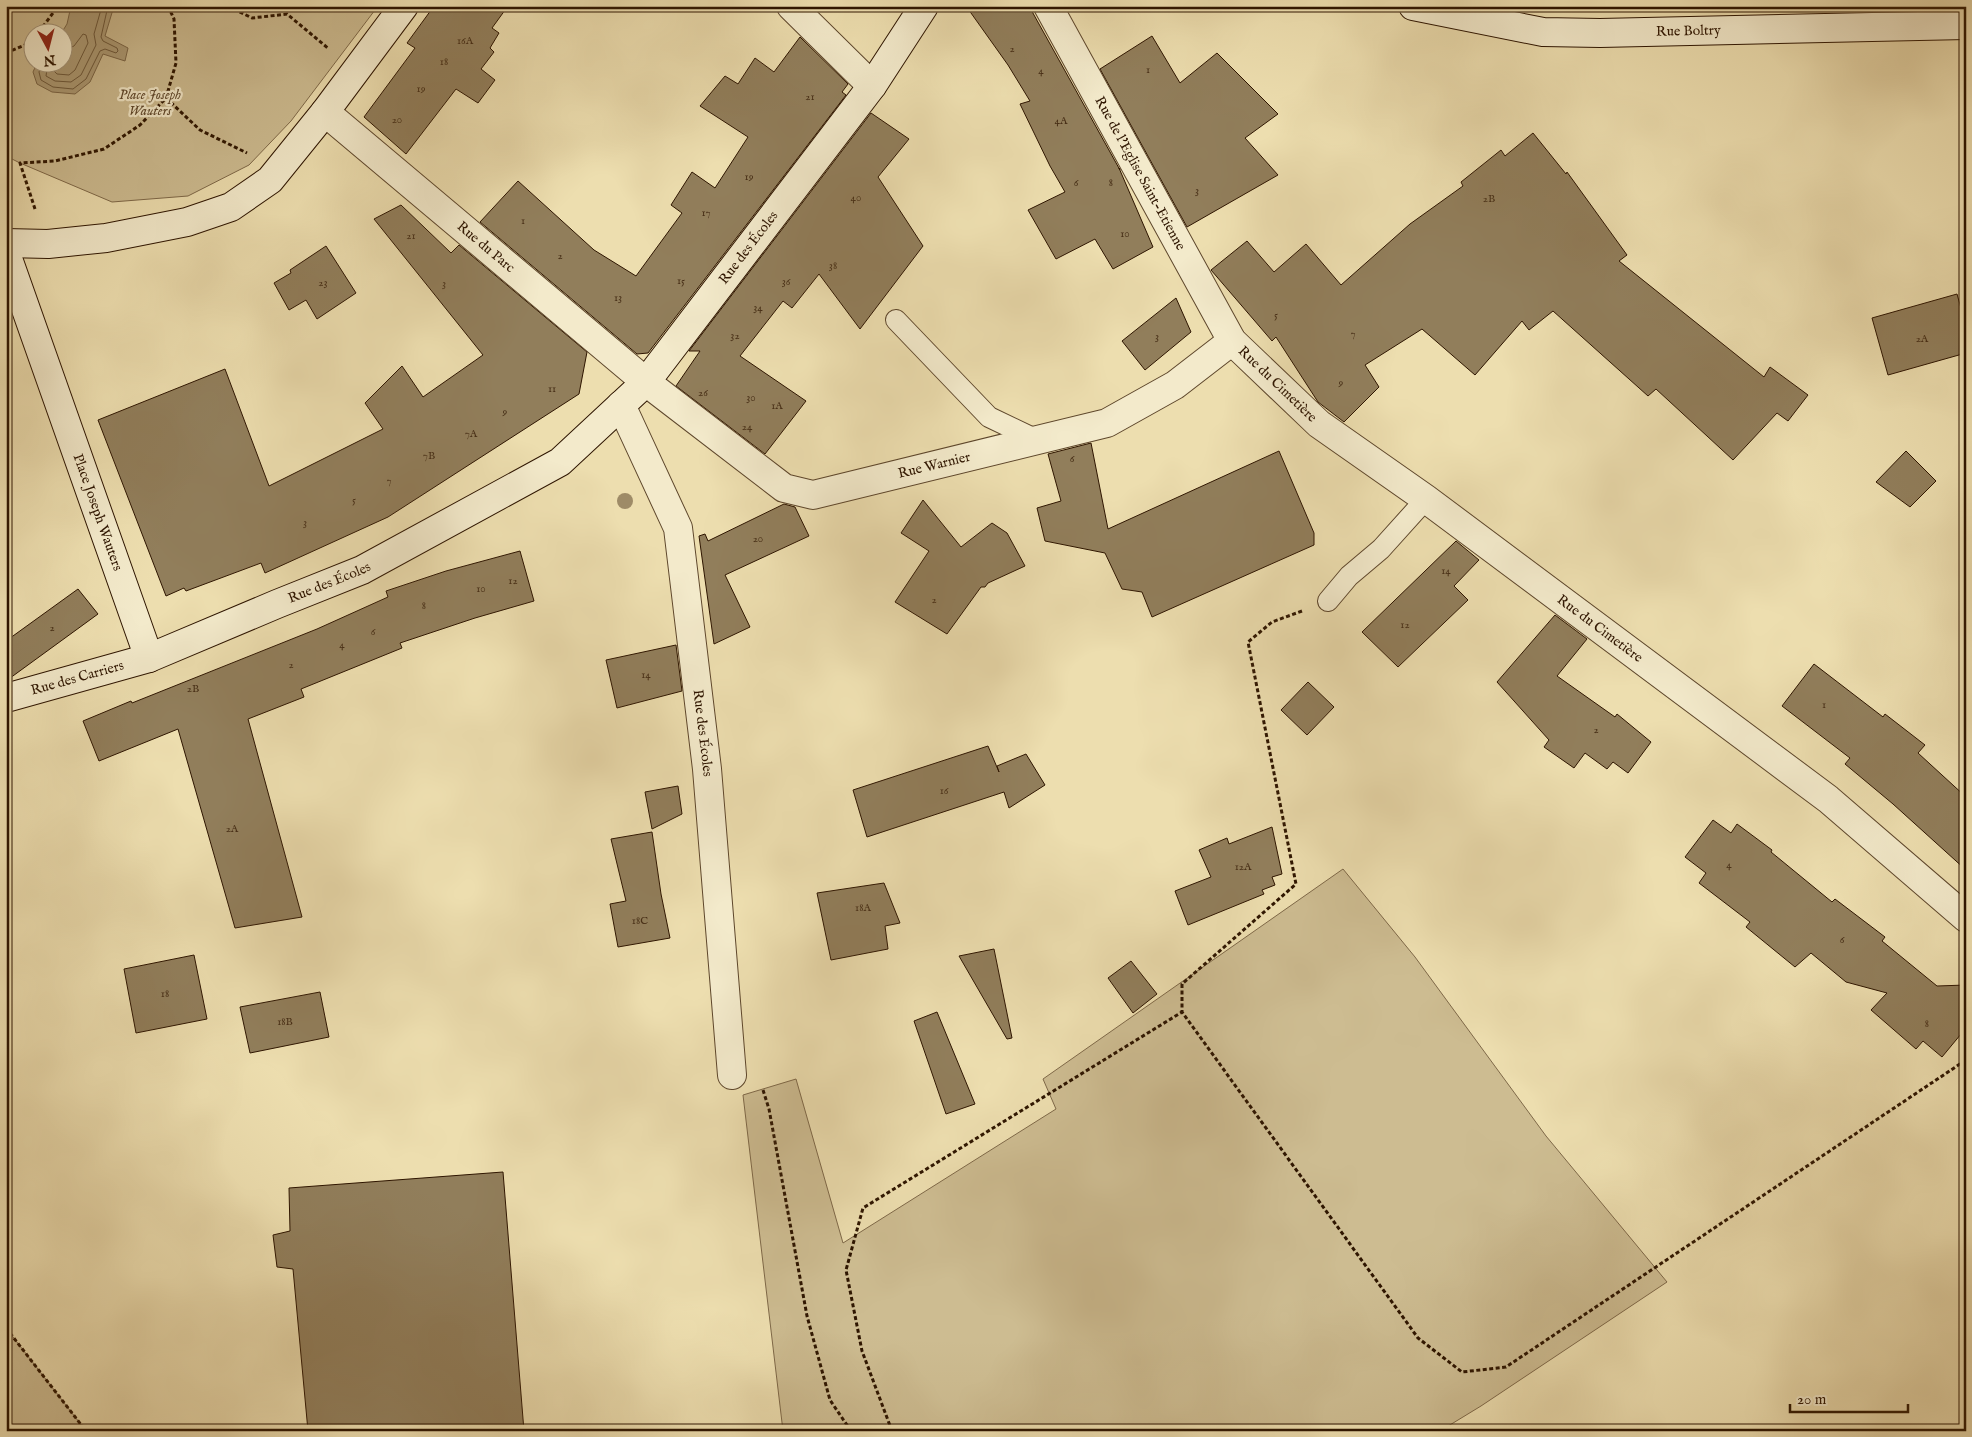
<svg xmlns="http://www.w3.org/2000/svg" width="1972" height="1437" font-family="'IM FELL English',serif">
<style>
.green{fill:#cdbc91;stroke:#7e6848;fill-rule:evenodd}
.water{fill:#ac9a74;stroke:#7a6546}
.lines{fill:none;stroke-linecap:round;stroke-linejoin:round}
.shore{stroke:#6d583a;stroke-width:1}
.building{fill:#917e5b;stroke:#2e1500}
.lane-casing{stroke:#5e472c;stroke-width:22}
.street-casing{stroke:#5e472c;stroke-width:30}
.secondary-casing{stroke:#2e1500;stroke-width:30}
.path{stroke:#2e1500;stroke-width:3;stroke-dasharray:4 2.5;stroke-linecap:butt}
.lane{stroke:#f3eacb;stroke-width:20}
.street{stroke:#f3eacb;stroke-width:28}
.secondary{stroke:#f3eacb;stroke-width:28}
.tree{fill:#9e8b67}
.labels{text-anchor:middle;dominant-baseline:central;stroke-width:4.5;stroke-linejoin:round;paint-order:stroke}
.number-label{font-size:11px;fill:#472f17}
.street-label{font-size:14px;fill:#2e1500;stroke:#f3eacb}
.park-label{font-size:14px;font-style:italic;fill:#5e472c;stroke:#f3eacb}
</style>
<rect width="100%" height="100%" fill="#eddeaf"/>
<filter id="stains"><feTurbulence type="fractalNoise" baseFrequency=".004" numOctaves="4"/><feColorMatrix values="0 0 0 0 .2 0 0 0 0 .09 0 0 0 0 .02 0 0 0 .5 -.17"/></filter>
<radialGradient id="worn" r=".72"><stop offset=".6" stop-color="#630" stop-opacity="0"/><stop offset="1" stop-color="#630" stop-opacity=".3"/></radialGradient>
<!-- green -->
<g class="green">
<path d="M6 6H378L291 121 249 165 188 196 112 202 20 163 10 158 6 154ZM32 32H62V62H32Z"/>
<polygon points="1343,869 1415,957 1546,1136 1667,1282 1481,1406 1440,1431 783,1431 743,1095 796,1079 843,1243 1056,1109 1043,1079"/>
<polygon points="6,1328 86,1431 9,1431 6,1427"/>
</g>
<!-- water -->
<polygon class="water" points="71,6 114,6 105,36 128,48 125,61 103,54 90,82 75,94 52,92 37,84 33,72 37,63 62,62 62,32 67,24"/>
<g class="lines">
<!-- shore -->
<g class="shore">
<polyline points="42,62 39,72 41,80 53,87 73,89 86,79 100,51 105,49 116,53 118,51 117,48 103,41 101,37 108,6"/>
<polyline points="48,62 46,76 55,81 71,82 81,75 96,45 94,34 102,6"/>
<polyline points="55,62 54,71 57,74 69,75 75,70 88,43 86,35 83,34 74,46 62,51"/>
</g>
</g>
<!-- building -->
<g class="building">
<polygon points="434,6 508,6 492,28 499,33 490,48 494,52 481,69 495,80 478,103 456,89 406,154 364,117 415,48 407,43"/>
<polygon points="966,6 1029,6 1120,170 1119,168 1153,247 1113,269 1095,239 1056,259 1028,210 1065,192 1050,166 1020,104 1030,101 1008,65"/>
<polygon points="1152,36 1180,83 1217,53 1278,114 1245,138 1278,175 1187,227 1100,69"/>
<polygon points="800,37 848,84 842,92 846,95 648,353 637,354 480,222 518,181 594,250 636,276 682,213 671,205 692,172 715,188 748,137 700,106 725,76 738,84 755,58 774,72"/>
<polygon points="871,113 909,139 878,177 923,246 860,329 819,274 792,308 783,301 740,356 806,401 765,454 676,386 700,351 689,351"/>
<polygon points="1533,133 1566,174 1567,172 1627,255 1619,261 1764,377 1770,367 1808,395 1788,421 1777,413 1733,460 1656,389 1648,396 1553,311 1529,330 1522,321 1475,375 1422,329 1365,365 1379,387 1344,422 1318,402 1276,337 1272,341 1211,270 1247,241 1274,272 1306,244 1341,285 1410,224 1463,186 1461,182 1501,150 1505,156"/>
<polygon points="401,205 451,253 459,245 587,352 579,394 388,517 265,573 261,563 186,591 184,588 166,596 98,420 225,369 269,486 383,429 365,403 402,366 423,397 483,355 374,219"/>
<polygon points="326,246 356,293 317,319 306,300 289,310 274,283 291,273 290,270"/>
<polygon points="1957,294 1966,326 1966,353 1888,375 1872,318"/>
<polygon points="1176,298 1191,332 1145,370 1122,341"/>
<polygon points="1091,443 1108,529 1279,451 1314,533 1314,545 1152,617 1142,592 1122,589 1105,553 1045,541 1037,508 1061,501 1048,454"/>
<polygon points="1906,451 1936,481 1910,507 1876,482"/>
<polygon points="923,500 961,547 992,523 1007,533 1025,566 988,583 985,587 981,587 947,634 895,602 929,551 901,533"/>
<polygon points="784,504 795,507 809,536 725,575 750,627 714,644 699,536 705,534 708,541"/>
<polygon points="1456,541 1479,560 1454,586 1468,600 1398,667 1362,632"/>
<polygon points="520,551 534,601 475,618 400,643 402,648 301,689 304,697 248,719 302,917 235,928 178,729 99,761 83,721 131,701 132,703 317,629 388,597 386,591 446,571"/>
<polygon points="78,589 98,614 6,681 6,641"/>
<polygon points="1555,615 1587,639 1557,676 1615,717 1617,714 1651,742 1628,773 1613,762 1607,769 1585,753 1574,768 1544,747 1549,740 1497,682"/>
<polygon points="676,645 682,691 617,708 606,660"/>
<polygon points="1814,664 1883,717 1885,714 1925,745 1918,753 1966,797 1966,870 1893,804 1845,764 1850,758 1782,706"/>
<polygon points="1308,682 1334,707 1307,735 1281,710"/>
<polygon points="988,746 999,772 997,766 1026,754 1045,785 1009,808 1004,792 867,837 853,790"/>
<polygon points="678,786 682,814 652,829 645,792"/>
<polygon points="1713,820 1731,833 1737,824 1772,850 1771,852 1832,902 1835,899 1885,937 1882,941 1937,986 1966,985 1966,1028 1942,1057 1923,1041 1916,1049 1871,1010 1887,993 1846,982 1811,953 1795,967 1746,927 1750,922 1699,883 1706,873 1685,857"/>
<polygon points="1272,827 1282,874 1272,877 1275,885 1262,890 1264,894 1188,925 1175,891 1211,877 1199,850 1227,838 1229,844"/>
<polygon points="652,832 661,894 670,938 618,947 610,904 626,901 611,839"/>
<polygon points="884,883 900,923 885,926 888,949 831,960 817,893"/>
<polygon points="994,949 1012,1038 1007,1039 959,956"/>
<polygon points="194,955 207,1019 136,1033 124,969"/>
<polygon points="1131,961 1157,994 1133,1013 1108,978"/>
<polygon points="320,992 329,1037 250,1053 240,1007"/>
<polygon points="937,1012 975,1104 946,1114 914,1021"/>
<polygon points="503,1172 524,1431 308,1431 293,1269 277,1267 273,1235 290,1231 289,1188"/>
</g>
<g class="lines">
<defs>
<g id="lane">
<polyline points="896,320 989,417 1037,440"/>
<polyline points="1328,601 1349,576 1381,549 1426,499"/>
</g>
<g id="street">
<polyline points="791,6 872,86"/>
<path id="s1" d="M1048 6 1232 341 1319 424 1426 499 1828 799 1966 918"/>
<path id="s2" d="M325 112 646 382 784 488 813 495 1107 423 1175 385 1232 341"/>
<path id="s3" d="M621 405 678 528 707 769 732 1075"/>
</g>
<g id="secondary">
<path id="s4" d="M1413 6 1543 32 1600 33 1966 25"/>
<polyline points="6,243 48,244 106,238 187,222 231,207 270,180 325,112 404,6"/>
<path id="s5" d="M6 253 149 658"/>
<path id="s6" d="M6 698 149 658 277 604 362 570 560 462 646 382 872 86 924 6"/>
</g>
</defs>
<!-- lane casing -->
<use href="#lane" class="lane-casing"/>
<!-- street casing -->
<use href="#street" class="street-casing"/>
<!-- secondary casing -->
<use href="#secondary" class="secondary-casing"/>
<!-- path -->
<g class="path">
<polyline points="228,6 252,18 287,14 329,49"/>
<polyline points="39,32 58,6"/>
<polyline points="6,53 32,42"/>
<polyline points="166,98 200,130 247,153"/>
<polyline points="35,209 20,163 55,161 104,149 140,125 166,98 176,63 174,19 168,6"/>
<polyline points="1302,611 1272,622 1248,642 1296,884 1182,984 1182,1012 1418,1338 1462,1372 1506,1367 1966,1060"/>
<polyline points="763,1090 769,1109 807,1316 830,1400 851,1431"/>
<polyline points="6,1328 86,1431"/>
<polyline points="892,1431 862,1351 846,1270 863,1208 1182,1012"/>
</g>
<!-- lane -->
<use href="#lane" class="lane"/>
<!-- street -->
<use href="#street" class="street"/>
<!-- secondary -->
<use href="#secondary" class="secondary"/>
</g>
<!-- trees -->
<circle class="tree" cx="625" cy="501" r="8"/>
<g class="labels">
<!-- number labels -->
<g class="number-label">
<text x="465" y="41">16A</text>
<text x="1012" y="49">2</text>
<text x="444" y="62">18</text>
<text x="1148" y="70">1</text>
<text x="1041" y="71">4</text>
<text x="421" y="89">19</text>
<text x="810" y="97">21</text>
<text x="397" y="120">20</text>
<text x="1061" y="121">4A</text>
<text x="749" y="177">19</text>
<text x="1076" y="183">6</text>
<text x="1111" y="183">8</text>
<text x="1197" y="191">3</text>
<text x="856" y="198">40</text>
<text x="1489" y="199">2B</text>
<text x="706" y="213">17</text>
<text x="523" y="221">1</text>
<text x="1125" y="234">10</text>
<text x="411" y="236">21</text>
<text x="560" y="256">2</text>
<text x="833" y="266">38</text>
<text x="681" y="281">15</text>
<text x="786" y="282">36</text>
<text x="323" y="283">23</text>
<text x="444" y="284">3</text>
<text x="618" y="298">13</text>
<text x="758" y="308">34</text>
<text x="1276" y="315">5</text>
<text x="1353" y="334">7</text>
<text x="735" y="336">32</text>
<text x="1157" y="337">3</text>
<text x="1922" y="339">2A</text>
<text x="1341" y="383">9</text>
<text x="552" y="389">11</text>
<text x="703" y="393">26</text>
<text x="751" y="398">30</text>
<text x="777" y="406">1A</text>
<text x="505" y="412">9</text>
<text x="747" y="427">24</text>
<text x="471" y="434">7A</text>
<text x="429" y="456">7B</text>
<text x="1072" y="459">6</text>
<text x="389" y="481">7</text>
<text x="354" y="500">5</text>
<text x="305" y="523">3</text>
<text x="758" y="539">20</text>
<text x="1446" y="571">14</text>
<text x="513" y="581">12</text>
<text x="481" y="589">10</text>
<text x="934" y="600">2</text>
<text x="424" y="606">8</text>
<text x="1405" y="625">12</text>
<text x="52" y="628">2</text>
<text x="373" y="632">6</text>
<text x="342" y="645">4</text>
<text x="291" y="665">2</text>
<text x="646" y="675">14</text>
<text x="193" y="689">2B</text>
<text x="1824" y="705">1</text>
<text x="1596" y="730">2</text>
<text x="944" y="791">16</text>
<text x="232" y="829">2A</text>
<text x="1729" y="865">4</text>
<text x="1243" y="867">12A</text>
<text x="863" y="908">18A</text>
<text x="640" y="921">18C</text>
<text x="1842" y="940">6</text>
<text x="165" y="994">18</text>
<text x="285" y="1022">18B</text>
<text x="1927" y="1024">8</text>
</g>
<!-- street labels -->
<g class="street-label">
<text stroke="none"><textPath href="#s4" startOffset="278">Rue Boltry</textPath></text>
<text stroke="none"><textPath href="#s1" startOffset="191">Rue de l'Eglise Saint-Etienne</textPath></text>
<text stroke="none"><textPath href="#s2" startOffset="210">Rue du Parc</textPath></text>
<text stroke="none"><textPath href="#s6" startOffset="891">Rue des Écoles</textPath></text>
<text stroke="none"><textPath href="#s1" startOffset="445">Rue du Cimetière</textPath></text>
<text stroke="none"><textPath href="#s2" startOffset="748">Rue Warnier</textPath></text>
<text stroke="none"><textPath href="#s5" startOffset="275">Place Joseph Wauters</textPath></text>
<text stroke="none"><textPath href="#s6" startOffset="344">Rue des Écoles</textPath></text>
<text stroke="none"><textPath href="#s1" startOffset="850">Rue du Cimetière</textPath></text>
<text stroke="none"><textPath href="#s6" startOffset="74">Rue des Carriers</textPath></text>
<text stroke="none"><textPath href="#s3" startOffset="342">Rue des Écoles</textPath></text>
</g>
<!-- park labels -->
<g class="park-label">
<text x="150" y="95">Place Joseph<tspan x="150" dy="16">Wauters</tspan></text>
</g>
</g>
<!-- margin -->
<rect width="1972" height="1437" fill="none" stroke="#eddeaf" stroke-width="25"/>
<rect x="8" y="8" width="1957" height="1422" fill="none" stroke="#2e1500" stroke-width="2.5"/>
<rect x="12" y="12" width="1947" height="1412" fill="none" stroke="#2e1500"/>
<!-- north arrow -->
<g transform="translate(48 48) rotate(173)"><circle r="24" fill="#f3eacb" stroke="#a4957a"/>
<path d="M0-4L9 19L0 12L-9 19Z" fill="#8f2418"/>
<text y="-8" font-size="14" font-weight="bold" text-anchor="middle" fill="#2e1500">N</text>
</g>
<!-- scale -->
<path d="M1790 1404v8h118v-8" fill="none" stroke="#2e1500" stroke-width="2.5"/>
<text x="1797" y="1404" font-size="15" fill="#2e1500" stroke="#f3eacb" stroke-width="4" paint-order="stroke">20 m</text>
<rect width="100%" height="100%" filter="url(#stains)"/>
<rect width="100%" height="100%" fill="url(#worn)"/>
</svg>
